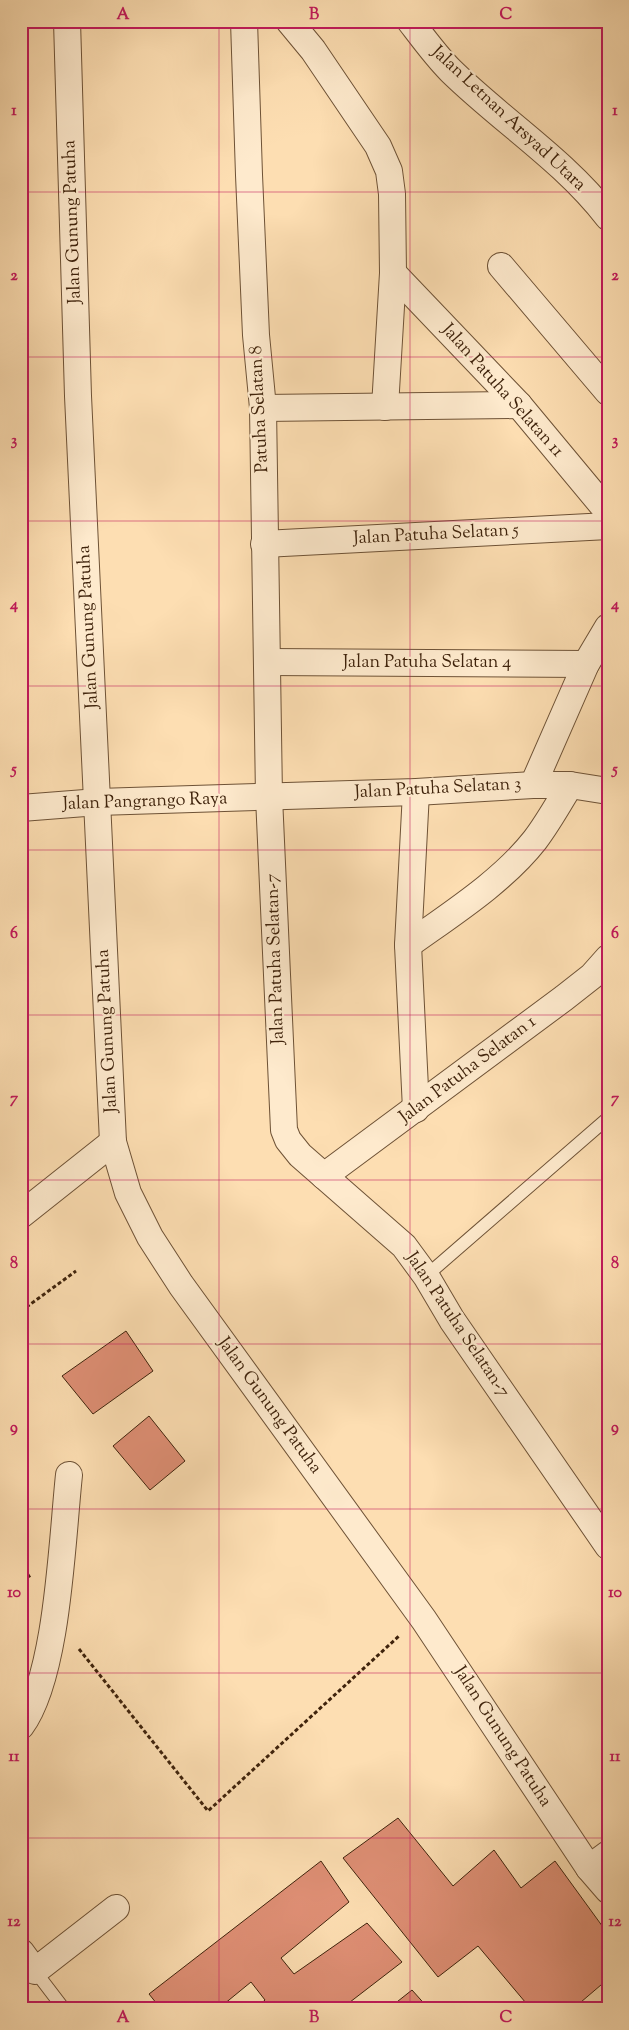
<svg xmlns="http://www.w3.org/2000/svg" width="629" height="2030" font-family="'Sorts Mill Goudy',serif">
<style>
.building{fill:#df8f75;stroke:#3f230c}
.lines{fill:none;stroke-linecap:round;stroke-linejoin:round}
.service-casing{stroke:#6e5236;stroke-width:14}
.minor-casing{stroke:#6e5236;stroke-width:28}
.path{stroke:#3f230c;stroke-width:3;stroke-dasharray:4 2.5;stroke-linecap:butt}
.service{stroke:#feeacd;stroke-width:12}
.minor{stroke:#feeacd;stroke-width:26}
.grid{fill:none;stroke:#c2185b;stroke-width:1;stroke-opacity:0.55}
.labels{text-anchor:middle;dominant-baseline:central;stroke-width:4.5;stroke-linejoin:round;paint-order:stroke}
.street-label{font-size:18px;fill:#3f230c;stroke:#feeacd}
.neatline{fill:none;stroke:#c2185b;stroke-width:2}
.grid-label{font-size:16px;text-anchor:middle;font-weight:bold;fill:#c2185b}
</style>
<rect width="100%" height="100%" fill="#fddeb2"/>
<filter id="stains"><feTurbulence type="fractalNoise" baseFrequency=".004" numOctaves="4"/><feColorMatrix values="0 0 0 0 .2 0 0 0 0 .09 0 0 0 0 .02 0 0 0 .5 -.17"/></filter>
<radialGradient id="worn" r=".72"><stop offset=".6" stop-color="#630" stop-opacity="0"/><stop offset="1" stop-color="#630" stop-opacity=".3"/></radialGradient>
<!-- building -->
<g class="building">
<polygon points="126,1331 153,1371 93,1414 62,1376"/>
<polygon points="149,1416 185,1461 150,1490 113,1446"/>
<polygon points="398,1818 453,1886 494,1850 521,1888 555,1861 608,1934 608,1979 581,2002 587,2009 531,2009 478,1946 438,1977 343,1858"/>
<polygon points="321,1861 349,1902 281,1958 294,1974 367,1923 402,1962 341,2009 255,2009 265,2000 251,1982 218,2009 161,2009 149,1994"/>
<polygon points="412,1990 429,2009 388,2009"/>
<polygon points="21,1997 30,2009 21,2009"/>
</g>
<g class="lines">
<defs>
<g id="service">
<polyline points="426,1276 608,1118"/>
<polyline points="35,1971 64,2009"/>
</g>
<g id="minor">
<polyline points="67,21 78,396 113,1142 128,1193 150,1237 181,1285 424,1620 589,1868 608,1890"/>
<polyline points="244,21 249,175 256,335 263,408 269,797 284,1130 288,1140 300,1155 404,1246 426,1276 452,1320 608,1546"/>
<polyline points="289,21 313,50 378,146 389,171 392,194 393,273 385,407"/>
<path d="M410 21C423 38 436 56 451 71 502 121 564 160 608 217"/>
<polyline points="501,266 608,392"/>
<polyline points="393,273 519,405 608,512"/>
<polyline points="263,408 519,405"/>
<polyline points="264,544 608,526"/>
<polyline points="268,662 586,664"/>
<polyline points="533,785 586,664 608,627"/>
<polyline points="21,808 98,802 416,792 533,785 570,785 608,791"/>
<path d="M408 945C451 914 502 882 535 840 548 823 559 803 570 785"/>
<polyline points="416,1109 408,945 416,792"/>
<polyline points="324,1176 564,998 592,976 608,958"/>
<polyline points="21,1215 113,1142"/>
<path d="M21 1726C58 1676 62 1539 69 1475"/>
<polyline points="589,1868 608,1854"/>
<polyline points="21,1952 35,1971 116,1908"/>
</g>
</defs>
<!-- service casing -->
<use href="#service" class="service-casing"/>
<!-- minor casing -->
<use href="#minor" class="minor-casing"/>
<!-- path -->
<g class="path">
<polyline points="21,1311 76,1271"/>
<polyline points="21,1563 30,1578"/>
<polyline points="79,1649 208,1811 399,1636"/>
</g>
<!-- service -->
<use href="#service" class="service"/>
<!-- minor -->
<use href="#minor" class="minor"/>
</g>
<!-- grid -->
<path class="grid" d="M219 21V2009M410 21V2009M21 192H608M21 357H608M21 521H608M21 686H608M21 850H608M21 1015H608M21 1180H608M21 1344H608M21 1509H608M21 1673H608M21 1838H608"/>
<g class="labels">
<!-- street labels -->
<g class="street-label">
<text transform="translate(508 119) rotate(43)">Jalan Letnan Arsyad Utara</text>
<text transform="translate(73 222) rotate(-92)">Jalan Gunung Patuha</text>
<text transform="translate(502 391) rotate(48)">Jalan Patuha Selatan 11</text>
<text transform="translate(260 409) rotate(-93)">Patuha Selatan 8</text>
<text transform="translate(436 535) rotate(-3)">Jalan Patuha Selatan 5</text>
<text transform="translate(89 627) rotate(-93)">Jalan Gunung Patuha</text>
<text x="427" y="663">Jalan Patuha Selatan 4</text>
<text transform="translate(438 789) rotate(-3)">Jalan Patuha Selatan 3</text>
<text transform="translate(145 802) rotate(-2)">Jalan Pangrango Raya</text>
<text transform="translate(276 959) rotate(-92)">Jalan Patuha Selatan-7</text>
<text transform="translate(108 1031) rotate(-93)">Jalan Gunung Patuha</text>
<text transform="translate(468 1070) rotate(-37)">Jalan Patuha Selatan 1</text>
<text transform="translate(457 1325) rotate(56)">Jalan Patuha Selatan-7</text>
<text transform="translate(269 1406) rotate(54)">Jalan Gunung Patuha</text>
<text transform="translate(502 1737) rotate(57)">Jalan Gunung Patuha</text>
</g>
</g>
<!-- margin -->
<rect width="629" height="2030" fill="none" stroke="#fddeb2" stroke-width="55"/>
<rect x="28" y="28" width="574" height="1974" class="neatline"/>
<g class="grid-label">
<text x="123" y="19">A</text>
<text x="314" y="19">B</text>
<text x="506" y="19">C</text>
<text x="14" y="115">1</text>
<text x="615" y="115">1</text>
<text x="14" y="280">2</text>
<text x="615" y="280">2</text>
<text x="14" y="445">3</text>
<text x="615" y="445">3</text>
<text x="14" y="609">4</text>
<text x="615" y="609">4</text>
<text x="14" y="774">5</text>
<text x="615" y="774">5</text>
<text x="14" y="938">6</text>
<text x="615" y="938">6</text>
<text x="14" y="1103">7</text>
<text x="615" y="1103">7</text>
<text x="14" y="1268">8</text>
<text x="615" y="1268">8</text>
<text x="14" y="1432">9</text>
<text x="615" y="1432">9</text>
<text x="14" y="1597">10</text>
<text x="615" y="1597">10</text>
<text x="14" y="1761">11</text>
<text x="615" y="1761">11</text>
<text x="14" y="1926">12</text>
<text x="615" y="1926">12</text>
<text x="123" y="2022">A</text>
<text x="314" y="2022">B</text>
<text x="506" y="2022">C</text>
</g>
<rect width="100%" height="100%" filter="url(#stains)"/>
<rect width="100%" height="100%" fill="url(#worn)"/>
</svg>
